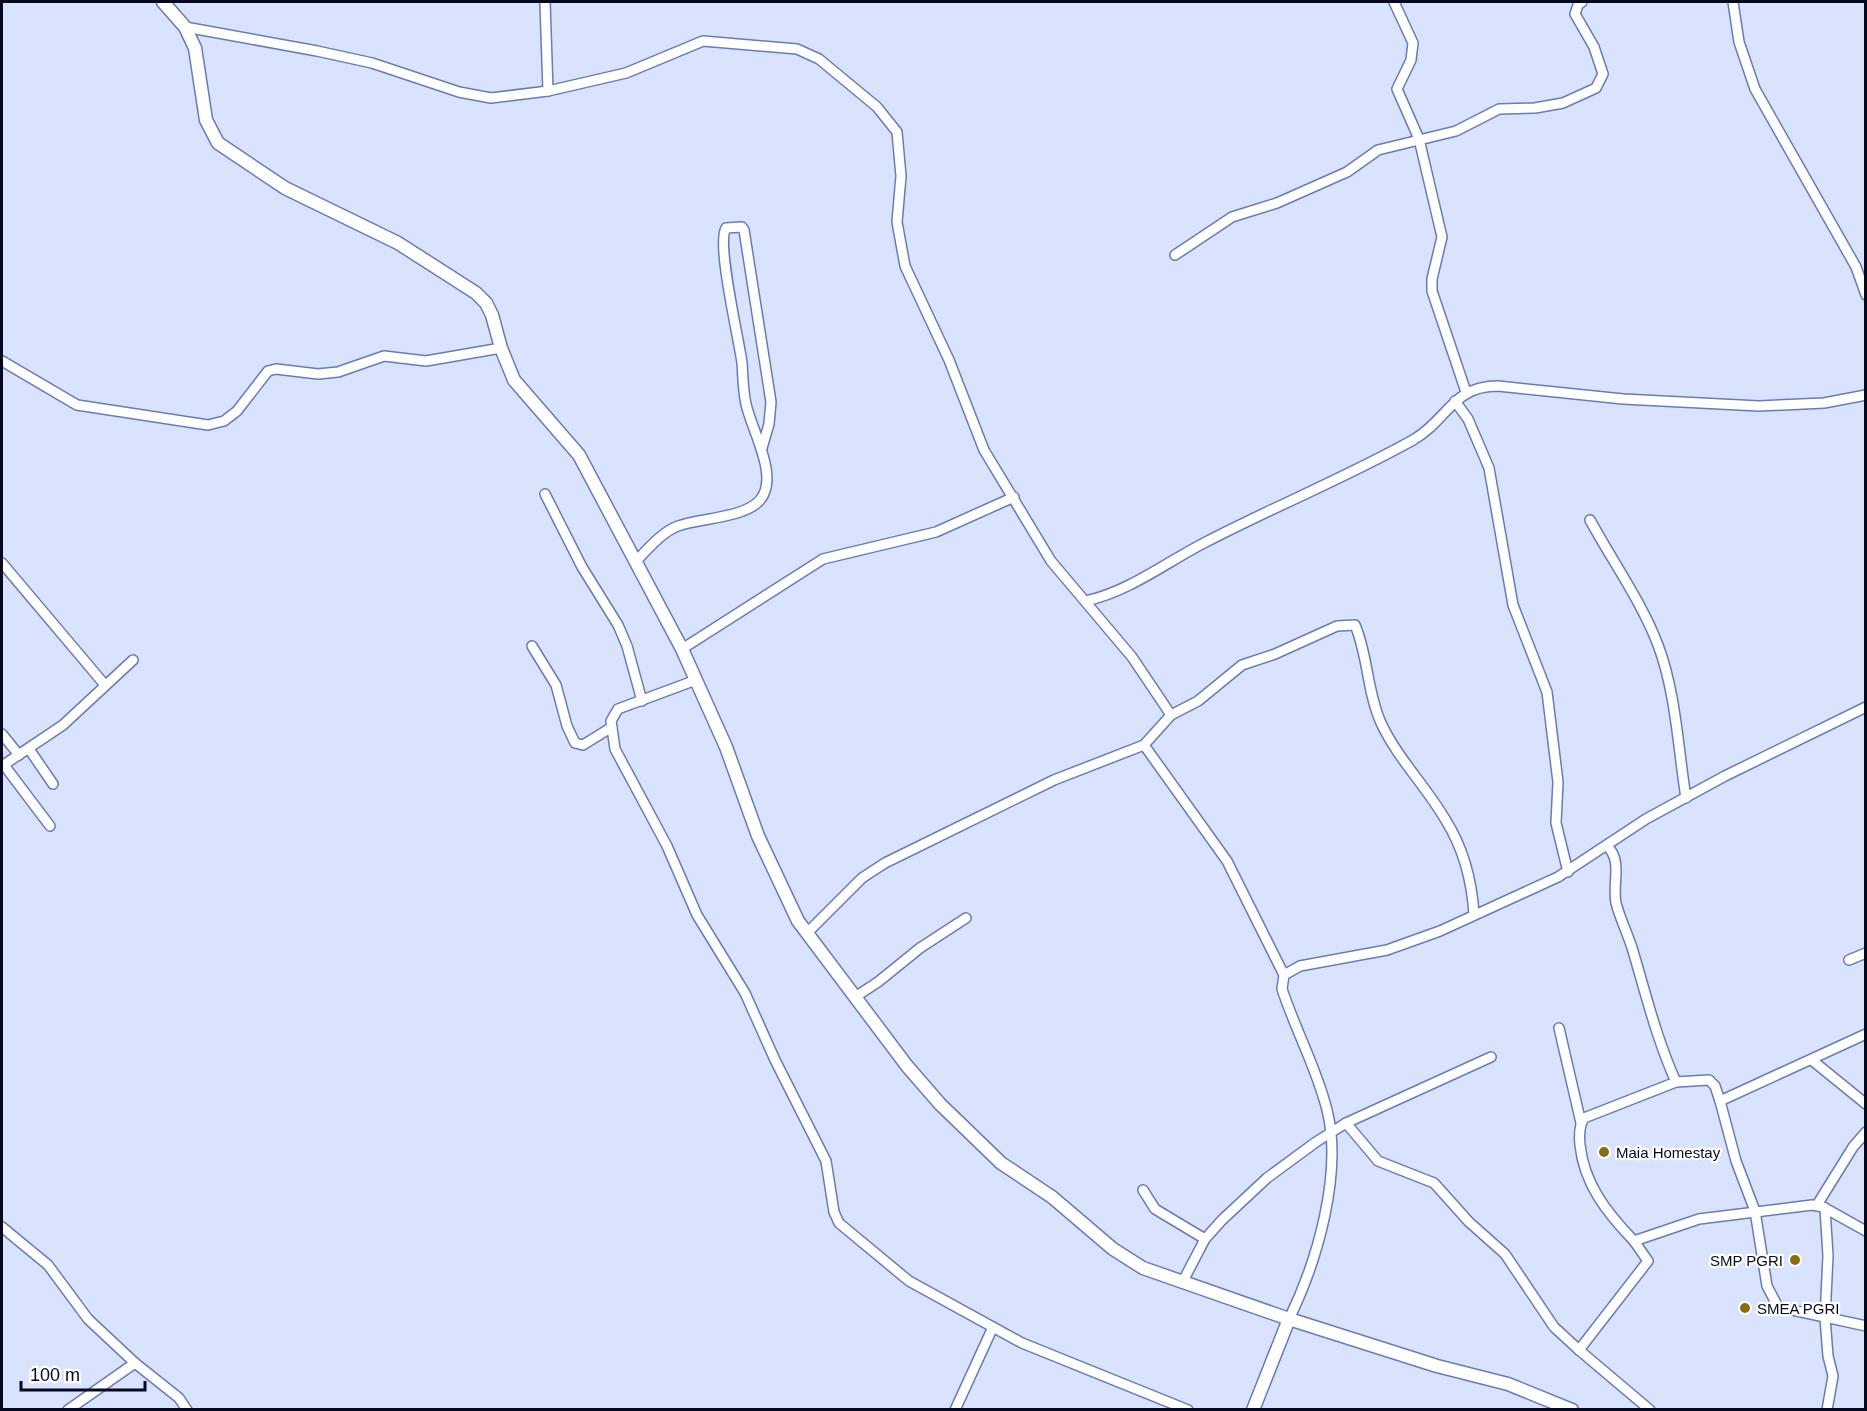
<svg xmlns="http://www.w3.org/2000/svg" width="1867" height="1411" font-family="Helvetica,sans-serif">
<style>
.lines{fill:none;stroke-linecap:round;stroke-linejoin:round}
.minor-casing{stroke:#687bb8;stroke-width:12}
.tertiary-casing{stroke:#687bb8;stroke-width:15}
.minor{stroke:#fff;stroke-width:9}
.tertiary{stroke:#fff;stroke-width:12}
.poi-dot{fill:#8a6d0e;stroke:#fff;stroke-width:2}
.labels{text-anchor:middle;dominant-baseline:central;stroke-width:4.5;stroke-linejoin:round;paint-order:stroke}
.poi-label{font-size:15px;fill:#050920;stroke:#fff;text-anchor:start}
</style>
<rect width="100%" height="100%" fill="#d9e3fe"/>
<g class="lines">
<defs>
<g id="minor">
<polyline points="545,2 548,91"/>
<polyline points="1394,2 1413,43 1411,60 1397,89 1419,139 1442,237 1432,279 1432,291 1466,392"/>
<polyline points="1733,2 1739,42 1755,89 1856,267 1866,295"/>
<path d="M185 27 317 51 372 63 459 92 491 98 548 91 626 73 703 41 797 49 819 59 877 107 897 132 901 176 897 222 905 266 949 360 984 450 1051 561 1132 657 1171 715 1198 701 1242 665 1275 654 1337 626 1355 625C1368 655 1367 692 1381 723 1398 759 1425 785 1445 819 1464 849 1472 880 1474 915"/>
<polyline points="1175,255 1232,217 1277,203 1347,172 1378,150 1456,131 1499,109 1535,108 1563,103 1596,88 1603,74 1594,47 1575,14 1578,5 1582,2"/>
<polyline points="2,361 77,405 208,425 224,421 237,411 268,371 276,369 318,374 338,372 384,356 426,361 501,348"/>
<polyline points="1455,401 1468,419 1489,468 1513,605 1547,692 1558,782 1556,823 1568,872"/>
<polyline points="545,494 582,567 618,625 627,646 642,701"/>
<path d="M1590 520C1613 562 1641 601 1658 645 1676 693 1678 748 1686 798"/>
<path d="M636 561C648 549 662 532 678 526 700 518 745 518 760 500 780 477 751 429 746 404 743 391 743 377 742 363 739 339 716 243 726 228L742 227 744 230 771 402 769 424 762 448"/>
<polyline points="2,563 105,685"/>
<path d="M1086 601C1130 591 1165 563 1204 543 1273 507 1345 478 1413 440 1449 419 1452 386 1498 386L1623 399 1759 406 1824 403 1866 395"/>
<polyline points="532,646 556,685 567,726 575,743 583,745 612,727"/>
<polyline points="682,649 823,559 936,532 1014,497"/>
<polyline points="696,680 618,709 611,721 615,749 667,846 697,915 745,993 775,1060 826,1161 834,1212 839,1223 909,1281 1022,1343 1188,1410"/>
<polyline points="1171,715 1144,745 1227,861 1284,975"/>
<polyline points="2,734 19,755"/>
<polyline points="29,749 53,784"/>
<polyline points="4,765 50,826"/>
<polyline points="2,766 63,725 133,660"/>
<path d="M1607 846C1623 861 1612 883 1616 903 1620 919 1628 934 1633 951 1646 995 1657 1040 1676 1082"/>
<polyline points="807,933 862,878 885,863 1054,780 1144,745"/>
<polyline points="1849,960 1866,953"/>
<polyline points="855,997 878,982 920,948 966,918"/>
<polyline points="1559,1028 1581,1123"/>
<path d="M1866 1034 1720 1101 1715 1086 1709 1080 1676 1082 1584 1118C1579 1126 1579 1136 1580 1145 1584 1184 1607 1213 1634 1241L1699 1219 1812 1205 1823 1207 1866 1231"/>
<polyline points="1813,1061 1866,1104"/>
<polyline points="1720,1101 1736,1161 1755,1211 1767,1286 1778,1307 1866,1326"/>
<polyline points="1346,1123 1378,1161 1434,1183 1469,1222 1505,1254 1554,1327 1579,1350"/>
<polyline points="1143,1190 1155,1209 1205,1239"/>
<polyline points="1817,1205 1853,1147 1866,1132"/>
<polyline points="1825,1208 1828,1256 1825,1318 1828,1356 1833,1376 1827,1410"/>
<polyline points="2,1227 48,1265 88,1319 135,1363 179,1398 187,1410"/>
<polyline points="1634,1241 1648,1261 1579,1350 1650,1410"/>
<polyline points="1182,1283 1205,1239 1222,1220 1267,1178 1316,1142 1346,1123 1491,1057"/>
<path d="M1289 1319C1317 1262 1343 1173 1327 1110 1317 1069 1295 1029 1282 989L1284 975 1300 966 1387 950 1440 931 1558 877 1646 819 1725 776 1866 707"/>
<polyline points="68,1410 135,1363"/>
<polyline points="955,1410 993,1327"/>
</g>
<g id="tertiary">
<polyline points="163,2 185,27 195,48 206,120 218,143 285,188 398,243 476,293 486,303 492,315 501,348 514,380 579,455 682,649 726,747 758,836 798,921 907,1066 940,1104 1001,1163 1052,1197 1113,1249 1143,1268 1289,1319 1437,1366 1508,1384 1572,1410"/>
<polyline points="1253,1410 1289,1319"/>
</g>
</defs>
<!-- minor casing -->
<use href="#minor" class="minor-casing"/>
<!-- tertiary casing -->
<use href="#tertiary" class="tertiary-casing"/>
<!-- minor -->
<use href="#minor" class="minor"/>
<!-- tertiary -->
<use href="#tertiary" class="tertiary"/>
</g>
<!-- markers -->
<g class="poi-dot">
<circle cx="1604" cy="1152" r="6"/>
<circle cx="1795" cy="1260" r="6"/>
<circle cx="1745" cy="1308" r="6"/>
</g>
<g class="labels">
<!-- poi labels -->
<g class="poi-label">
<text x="1616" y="1152">Maia Homestay</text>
<text x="1783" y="1260" text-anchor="end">SMP PGRI</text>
<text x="1757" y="1308">SMEA PGRI</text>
</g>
</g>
<!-- border -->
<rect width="1867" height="1411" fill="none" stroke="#050920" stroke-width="6"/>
<!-- scale -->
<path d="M21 1381v9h124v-9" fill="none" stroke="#050920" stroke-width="3"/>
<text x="30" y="1381" font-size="18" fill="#050920" stroke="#ffffff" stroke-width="4.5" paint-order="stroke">100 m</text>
</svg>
